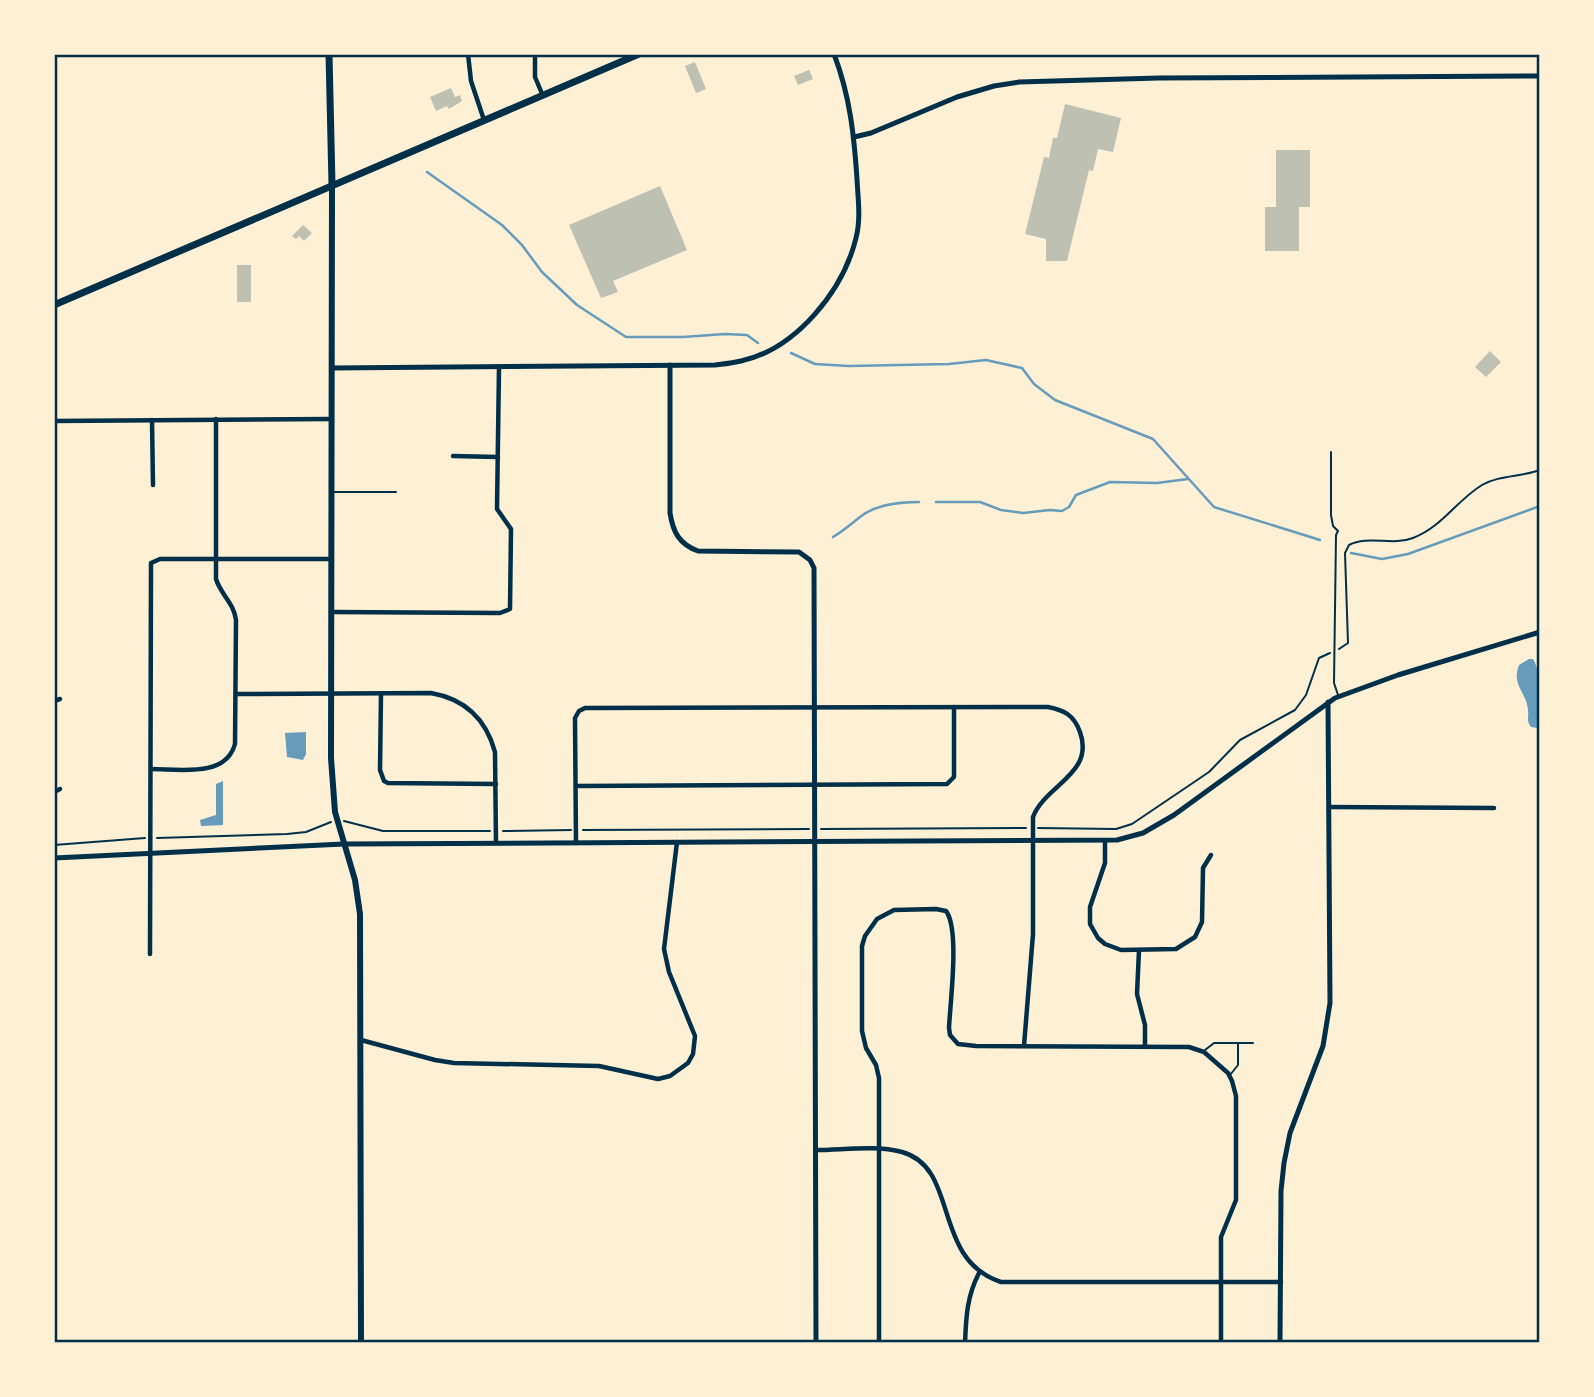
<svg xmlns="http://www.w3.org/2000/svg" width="1594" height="1397" font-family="'Golos Text',sans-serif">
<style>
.water{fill:#669bbc}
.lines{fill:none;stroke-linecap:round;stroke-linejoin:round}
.stream{stroke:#669bbc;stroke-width:2.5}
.building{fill:#bec0b2}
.path{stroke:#003049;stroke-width:2}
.service{stroke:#003049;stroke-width:2}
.minor{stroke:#003049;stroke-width:4.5}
.tertiary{stroke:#003049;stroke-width:5}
.secondary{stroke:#003049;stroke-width:6}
.primary{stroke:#003049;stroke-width:7}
.trunk{stroke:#003049;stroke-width:7}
.neatline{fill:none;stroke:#003049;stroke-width:2.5}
</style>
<rect width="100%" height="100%" fill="#fdf0d5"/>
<!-- water -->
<g class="water">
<path d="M1529 659H1533C1542 673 1542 712 1538 728L1531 727C1526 720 1529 718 1528 710 1527 693 1511 685 1519 665Z"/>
<polygon points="306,732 306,754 303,760 287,757 285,733"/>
<polygon points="223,781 223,825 201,826 200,820 216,815 216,784"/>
</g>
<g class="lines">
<!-- stream -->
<g class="stream">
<polyline points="427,172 502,225 522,245 542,272 577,305 626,337 683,337 725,334 747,335 758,343"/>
<polyline points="791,353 815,364 849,366 949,364 986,360 1022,368 1034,384 1055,400 1153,439 1214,507 1320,540"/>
<polyline points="936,502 980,502 1001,510 1023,513 1050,510 1062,511 1069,507 1076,495 1110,482 1157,483 1188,479"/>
<path d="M833 537C843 531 851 524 860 517 876 504 899 502 919 502"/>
<polyline points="1351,553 1382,559 1408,554 1540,506"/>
</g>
</g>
<!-- building -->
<g class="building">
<polygon points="695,62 706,89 696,93 685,66"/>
<polygon points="809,70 813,79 798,85 794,76"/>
<polygon points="451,88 455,97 460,95 462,101 449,109 447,106 436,111 430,97"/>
<polygon points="1065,104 1121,118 1113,152 1098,149 1093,171 1089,170 1067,261 1046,261 1046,239 1025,234 1044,157 1049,158 1053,138 1057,138"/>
<polygon points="1276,150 1310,150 1310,207 1299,207 1299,251 1265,251 1265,207 1276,207"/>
<polygon points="660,186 687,250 613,281 618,292 601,298 569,225"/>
<polygon points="303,225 312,233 304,241 299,236 296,239 292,236"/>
<rect x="237" y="265" width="14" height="37"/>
<polygon points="1490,351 1501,362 1486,377 1475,367"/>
</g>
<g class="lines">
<!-- path -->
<g class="path">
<path d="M1339 649 1348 643 1345 553 1349 545C1368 535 1392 546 1413 538 1442 527 1456 501 1482 485 1499 475 1521 477 1540 470"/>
<polyline points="344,821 383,831 490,831"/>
<polyline points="1038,828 1116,829 1132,824 1209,772 1240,740 1295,710 1306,695 1319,658 1330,653"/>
<polyline points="821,829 1026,828"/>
<polyline points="583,830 809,829"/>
<polyline points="503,831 571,830"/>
<polyline points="157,838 287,834 306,832 331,822"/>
<polyline points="54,845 145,838"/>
</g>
<!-- service -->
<g class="service">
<polyline points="1331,452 1331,515 1333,526 1338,531 1336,535 1334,683 1338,695"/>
<polyline points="334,492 396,492"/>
<polyline points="1239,1043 1253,1043"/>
<polyline points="1205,1050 1214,1043 1238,1043 1238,1065 1230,1075"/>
</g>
<!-- minor -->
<g class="minor">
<polyline points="468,54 471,81 484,120"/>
<polyline points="535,54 535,77 543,96"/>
<polyline points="152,420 153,485"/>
<polyline points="54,421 330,419"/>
<polyline points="54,446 54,421"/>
<polyline points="453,456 498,457"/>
<polyline points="54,551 54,575"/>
<polyline points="331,612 500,613 510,609 511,529 497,509 499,367"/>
<path d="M237 694 431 693C465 699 486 719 495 752L496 843"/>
<polyline points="381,694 380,770 384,781 388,783 496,784"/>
<polyline points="54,701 60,699"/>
<path d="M151 769C179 769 226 778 235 744L236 620C234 603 221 595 216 579V419"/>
<polyline points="576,786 947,784 954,777 954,707"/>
<polyline points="54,792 60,789"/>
<polyline points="1329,807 1494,808"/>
<polyline points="1105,842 1105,863 1090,907 1090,924 1098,938 1105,944 1121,950 1176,949 1195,937 1202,922 1203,868 1211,855"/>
<path d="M576 843 575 718 579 711 585 708 1048 707C1064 710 1074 715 1080 732 1095 774 1045 785 1033 817V934L1024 1046"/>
<polyline points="1139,950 1137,994 1145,1025 1145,1046"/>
<polyline points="150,954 151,563 160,559 331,559"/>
<polyline points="361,1040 435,1060 454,1063 599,1066 658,1079 670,1076 688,1063 693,1054 695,1036 669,972 664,949 677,842"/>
<path d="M816 1150C843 1150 875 1145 902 1152 960 1168 931 1259 1001 1282H1281"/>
<path d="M879 1343V1078L876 1065 866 1048 862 1031V946L865 936 877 919 894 910 936 909 946 911C960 929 950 1004 949 1028L950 1035 958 1044 976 1046 1189 1047 1204 1052 1228 1073 1232 1081 1236 1096V1200L1221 1237V1343"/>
<path d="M965 1343C966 1317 967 1296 979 1273"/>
</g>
<!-- tertiary -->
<g class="tertiary">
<polyline points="854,137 871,133 957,97 994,86 1019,82 1159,78 1540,76"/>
<path d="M670 365V513C673 532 679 544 698 551L799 552 810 560 814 568 816 1343"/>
<path d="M332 368 715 365C723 364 733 363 741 361 796 349 843 291 856 238 861 219 858 199 857 179 854 135 850 96 834 54"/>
<polyline points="54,858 344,844 1117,840 1143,833 1174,815 1335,698 1398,675 1540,632"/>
<polyline points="1280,1343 1281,1191 1284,1163 1290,1133 1323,1046 1330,1003 1328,702"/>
</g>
<!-- secondary -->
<polyline class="secondary" points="332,185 331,758 335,812 355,880 360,914 361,1343"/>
<!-- primary -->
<polyline class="primary" points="329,54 332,185"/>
<!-- trunk -->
<polyline class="trunk" points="54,305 639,54"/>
</g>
<!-- border -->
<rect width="1594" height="1397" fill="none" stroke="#fdf0d5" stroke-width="112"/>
<rect x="56" y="56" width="1482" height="1285" class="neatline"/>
</svg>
